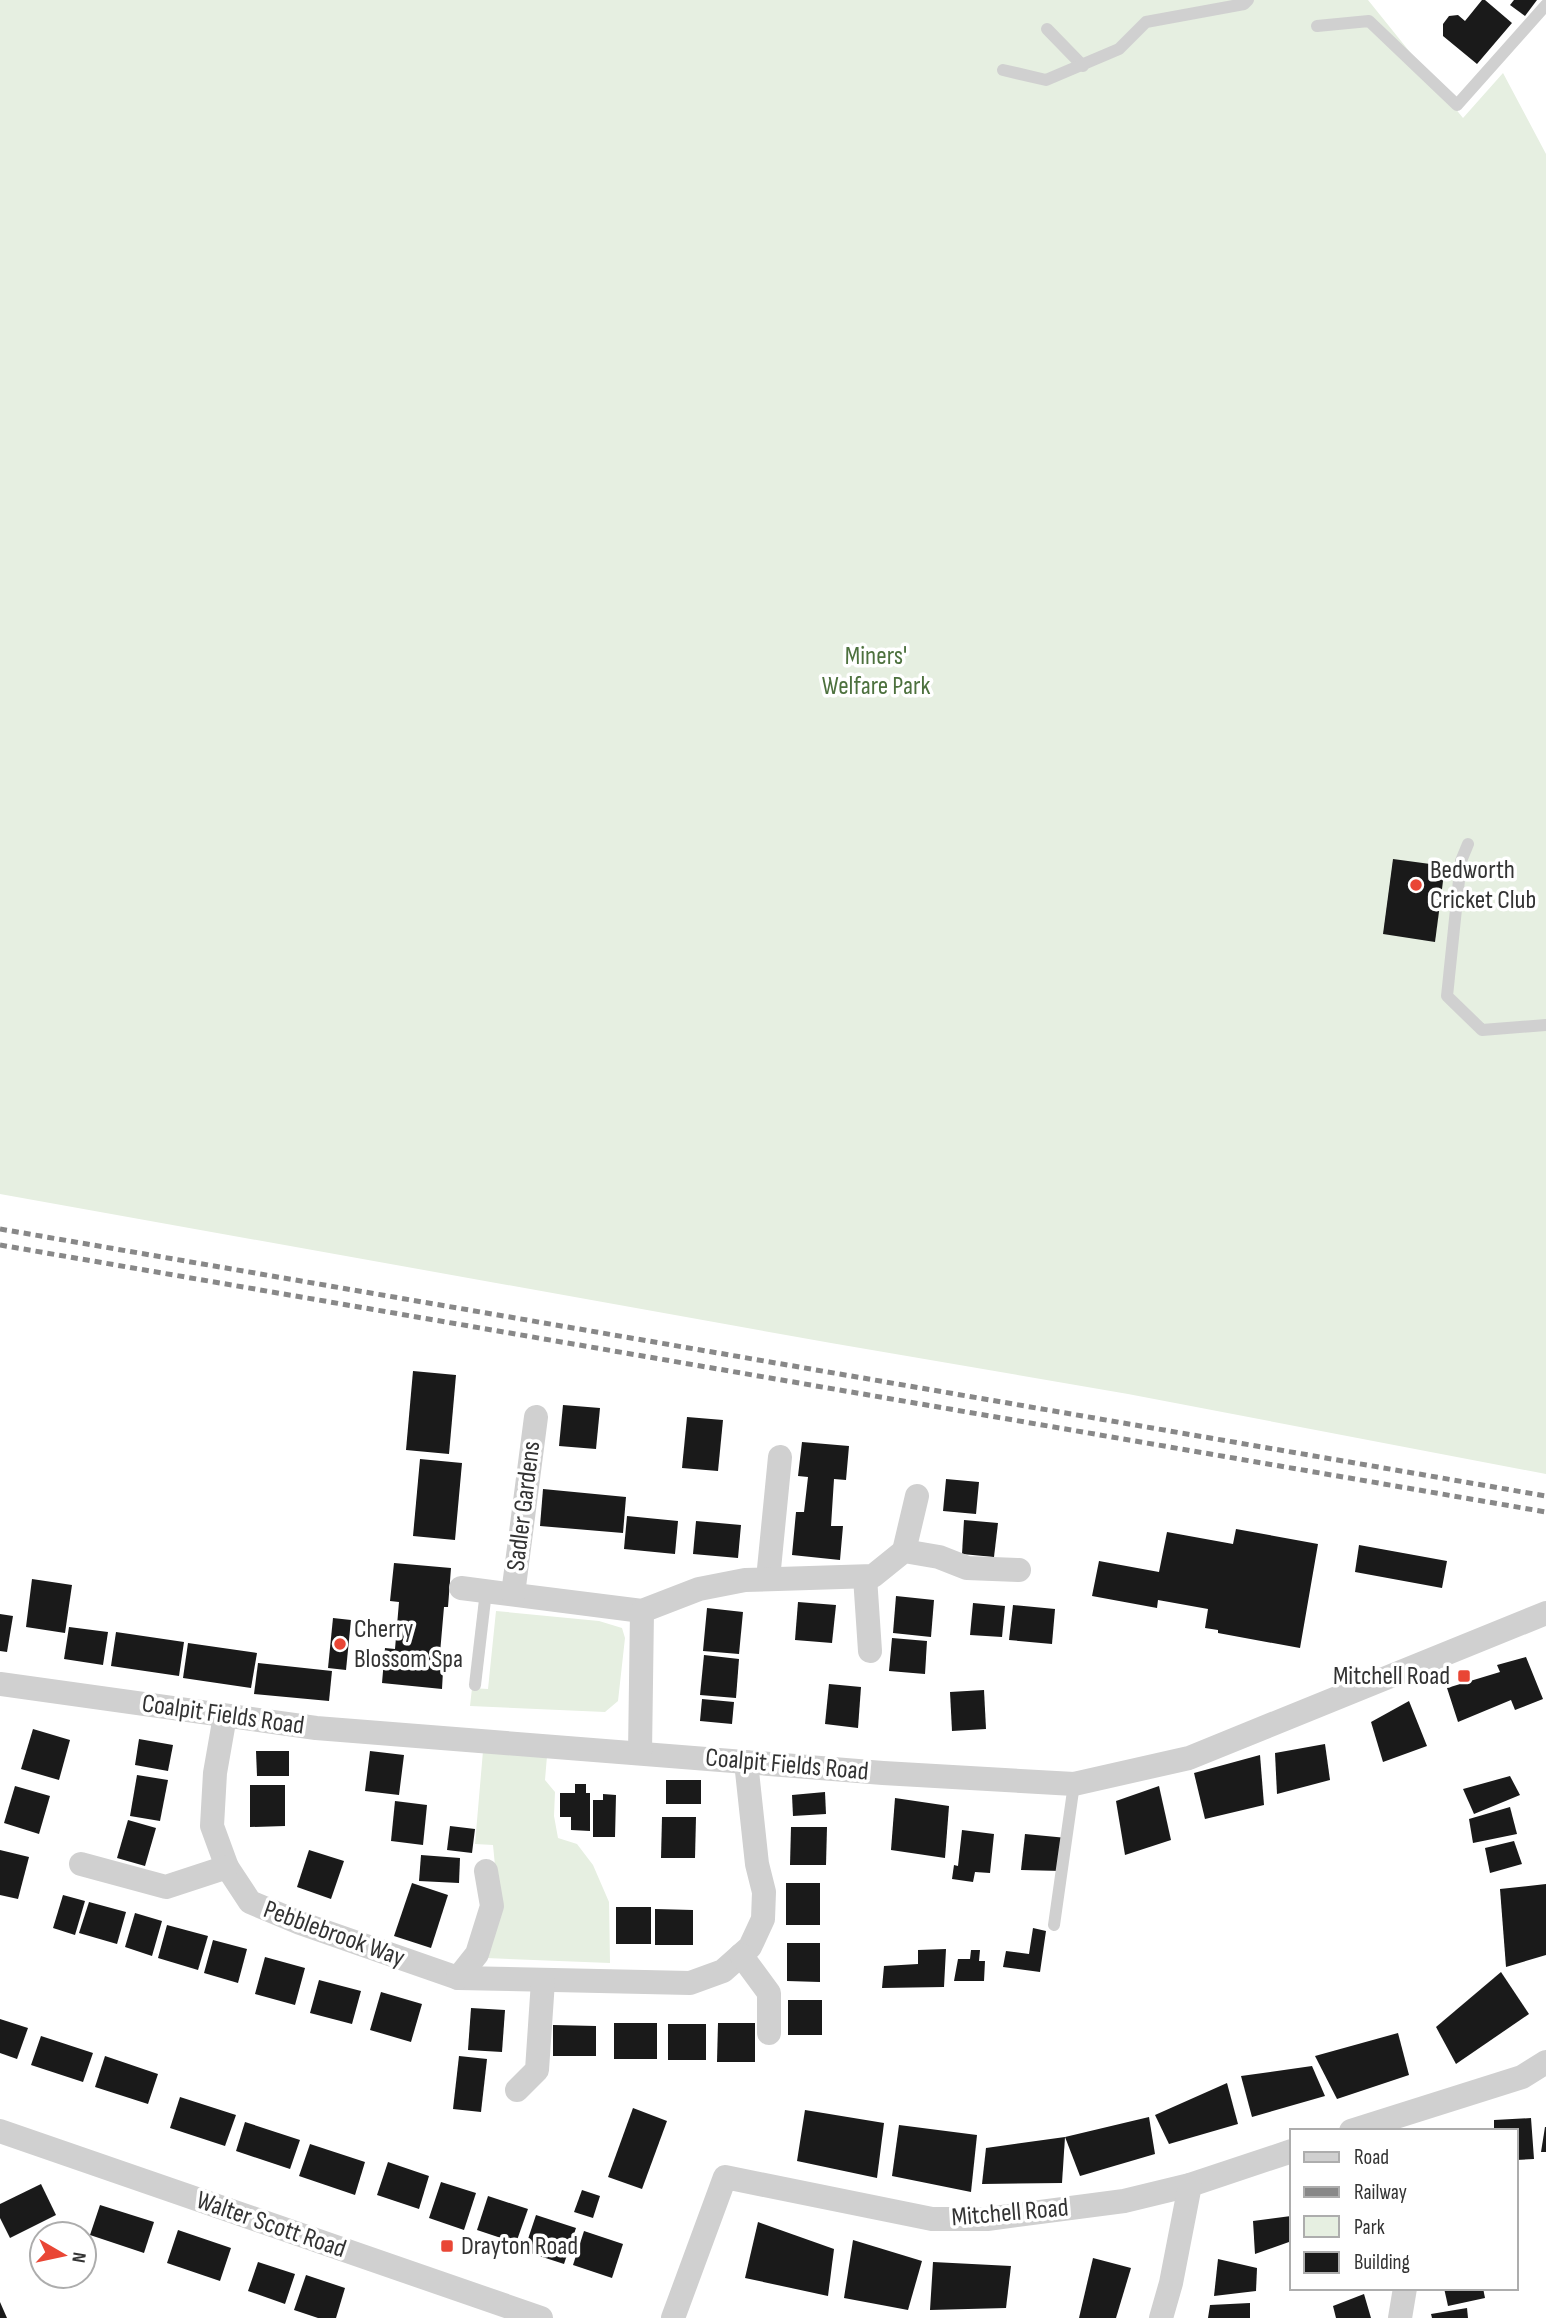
<svg xmlns="http://www.w3.org/2000/svg" width="1546" height="2318" font-family="'Sofia Sans Condensed',sans-serif">
<style>
.green{fill:#e6efe1}
.building{fill:#1a1a1a}
.lines{fill:none;stroke-linecap:round;stroke-linejoin:round}
.lane{stroke:#d0d0d0;stroke-width:12}
.street{stroke:#d0d0d0;stroke-width:24}
.rail{stroke:#888;stroke-width:5;stroke-dasharray:7 5;stroke-linecap:butt}
.poi-dot{fill:#e94635;stroke:#fff;stroke-width:2.5}
.labels{text-anchor:middle;dominant-baseline:central;stroke-width:7;stroke-linejoin:round;paint-order:stroke}
.park-label{font-size:26px;fill:#4d713e;stroke:#fff}
.poi-label{font-size:26px;fill:#333;stroke:#fff;text-anchor:start}
.street-label{font-size:26px;fill:#333;stroke:#fff}
</style>
<rect width="100%" height="100%" fill="#fff"/>
<!-- green -->
<g class="green">
<polygon points="0,0 1368,0 1463,118 1503,73 1546,154 1546,1474 1128,1394 831,1343 0,1194"/>
<polygon points="496,1611 599,1621 622,1628 625,1638 618,1701 605,1712 470,1706 472,1688 488,1689"/>
<polygon points="483,1751 547,1756 545,1780 555,1792 554,1816 558,1838 577,1844 593,1865 609,1902 610,1963 486,1958 498,1896 493,1845 475,1844"/>
</g>
<!-- building -->
<g class="building">
<polygon points="1482,0 1485,0 1512,23 1477,64 1443,36 1443,24 1449,16 1458,15 1465,21"/>
<polygon points="1514,0 1537,0 1525,16 1510,5"/>
<polygon points="1393,859 1445,866 1435,942 1383,934"/>
<polygon points="413,1371 456,1375 449,1454 406,1450"/>
<polygon points="563,1405 600,1408 596,1449 559,1446"/>
<polygon points="687,1417 723,1420 718,1471 682,1468"/>
<polygon points="802,1442 849,1446 846,1480 834,1479 831,1526 843,1526 840,1560 792,1555 796,1512 804,1512 808,1477 798,1476"/>
<polygon points="420,1459 462,1463 455,1540 413,1536"/>
<polygon points="946,1479 979,1482 976,1514 943,1511"/>
<polygon points="543,1489 626,1497 623,1533 540,1526"/>
<polygon points="627,1516 678,1521 675,1554 624,1549"/>
<polygon points="964,1520 998,1523 994,1557 962,1554"/>
<polygon points="696,1521 741,1525 738,1558 693,1554"/>
<polygon points="1236,1529 1318,1544 1300,1648 1218,1633 1218,1630 1205,1628 1208,1609 1158,1600 1157,1608 1092,1596 1099,1561 1159,1572 1167,1532 1233,1544"/>
<polygon points="1359,1545 1447,1561 1442,1588 1355,1572"/>
<polygon points="394,1563 451,1568 448,1607 444,1607 440,1653 444,1653 442,1689 382,1683 385,1648 395,1649 399,1602 390,1601"/>
<polygon points="32,1579 72,1585 65,1633 26,1627"/>
<polygon points="896,1596 934,1600 931,1637 893,1633"/>
<polygon points="798,1602 836,1605 832,1643 795,1640"/>
<polygon points="973,1603 1005,1606 1002,1637 970,1635"/>
<polygon points="1013,1605 1055,1609 1052,1644 1009,1640"/>
<polygon points="707,1608 743,1612 739,1654 703,1651"/>
<polygon points="0,1614 13,1616 7,1652 0,1651"/>
<polygon points="333,1618 351,1620 346,1670 328,1668"/>
<polygon points="69,1627 108,1632 103,1665 64,1659"/>
<polygon points="116,1632 184,1642 179,1676 111,1666"/>
<polygon points="892,1638 927,1641 925,1674 889,1671"/>
<polygon points="188,1643 257,1653 251,1688 183,1678"/>
<polygon points="704,1655 739,1659 736,1698 700,1695"/>
<polygon points="1526,1657 1543,1699 1515,1710 1511,1700 1458,1722 1447,1688 1500,1672 1497,1665"/>
<polygon points="258,1663 332,1671 329,1701 254,1694"/>
<polygon points="829,1684 861,1687 858,1728 825,1724"/>
<polygon points="984,1690 986,1729 952,1731 950,1692"/>
<polygon points="702,1699 734,1702 732,1724 700,1721"/>
<polygon points="1409,1701 1427,1746 1383,1762 1371,1722"/>
<polygon points="33,1729 70,1740 59,1780 21,1769"/>
<polygon points="139,1739 173,1745 168,1771 135,1765"/>
<polygon points="1325,1744 1330,1780 1277,1794 1275,1753"/>
<polygon points="256,1751 289,1751 289,1776 257,1776"/>
<polygon points="370,1751 404,1755 399,1795 365,1791"/>
<polygon points="1260,1755 1264,1805 1205,1819 1194,1773"/>
<polygon points="137,1775 168,1780 160,1821 130,1816"/>
<polygon points="1510,1776 1520,1795 1474,1814 1463,1789"/>
<rect x="666" y="1780" width="35" height="24"/>
<polygon points="575,1784 586,1784 586,1793 590,1793 590,1831 571,1830 571,1817 560,1817 560,1793 575,1793"/>
<polygon points="250,1785 285,1785 285,1826 250,1827"/>
<polygon points="15,1786 50,1796 39,1834 4,1823"/>
<polygon points="1159,1786 1171,1840 1125,1855 1116,1801"/>
<polygon points="825,1792 826,1814 793,1816 792,1795"/>
<polygon points="603,1794 616,1795 615,1837 593,1837 593,1800 603,1800"/>
<polygon points="895,1798 949,1806 945,1858 891,1850"/>
<polygon points="395,1801 427,1805 423,1845 391,1841"/>
<polygon points="1510,1807 1517,1834 1473,1843 1469,1819"/>
<polygon points="662,1817 696,1817 695,1858 661,1858"/>
<polygon points="128,1820 156,1828 145,1866 117,1858"/>
<polygon points="450,1826 475,1829 472,1853 447,1850"/>
<polygon points="791,1827 827,1827 826,1865 790,1865"/>
<polygon points="962,1830 994,1834 990,1873 975,1872 973,1882 952,1879 954,1865 958,1866"/>
<polygon points="1025,1834 1067,1838 1062,1871 1021,1870"/>
<polygon points="1514,1841 1522,1864 1490,1873 1485,1848"/>
<polygon points="0,1850 29,1857 18,1899 0,1895"/>
<polygon points="309,1850 344,1861 331,1899 297,1887"/>
<polygon points="421,1855 460,1858 459,1883 419,1881"/>
<polygon points="412,1883 448,1895 431,1948 394,1936"/>
<rect x="786" y="1883" width="34" height="42"/>
<polygon points="1546,1884 1546,1955 1506,1967 1500,1889"/>
<polygon points="63,1895 85,1901 75,1935 53,1928"/>
<polygon points="89,1902 126,1912 117,1944 79,1933"/>
<rect x="616" y="1907" width="35" height="37"/>
<polygon points="655,1909 693,1910 693,1945 655,1945"/>
<polygon points="135,1913 162,1921 152,1956 125,1947"/>
<polygon points="167,1925 208,1936 198,1970 158,1958"/>
<polygon points="1033,1928 1046,1931 1040,1972 1003,1967 1006,1951 1029,1954"/>
<polygon points="213,1940 247,1949 238,1983 204,1973"/>
<polygon points="787,1943 820,1943 820,1982 787,1981"/>
<polygon points="946,1949 944,1987 882,1988 884,1966 918,1964 918,1950"/>
<polygon points="971,1950 980,1950 979,1961 985,1961 984,1981 954,1981 958,1959 970,1959"/>
<polygon points="265,1957 305,1968 295,2005 255,1994"/>
<polygon points="1501,1972 1529,2014 1456,2064 1436,2027"/>
<polygon points="319,1980 361,1991 352,2024 310,2013"/>
<polygon points="381,1992 422,2004 411,2042 370,2030"/>
<rect x="788" y="2000" width="34" height="35"/>
<polygon points="471,2008 505,2010 502,2052 468,2050"/>
<polygon points="0,2019 28,2028 17,2059 0,2053"/>
<rect x="614" y="2023" width="43" height="36"/>
<polygon points="718,2023 755,2023 755,2062 717,2062"/>
<rect x="668" y="2024" width="38" height="36"/>
<polygon points="553,2025 596,2026 596,2056 553,2056"/>
<polygon points="1398,2033 1409,2075 1337,2099 1315,2056"/>
<polygon points="41,2036 93,2053 83,2082 31,2065"/>
<polygon points="105,2056 158,2074 148,2104 95,2087"/>
<polygon points="459,2056 487,2059 481,2112 453,2109"/>
<polygon points="1312,2066 1325,2096 1252,2117 1241,2076"/>
<polygon points="1227,2083 1238,2124 1169,2144 1155,2115"/>
<polygon points="180,2097 236,2115 225,2146 170,2128"/>
<polygon points="633,2108 667,2121 642,2189 608,2177"/>
<polygon points="805,2110 884,2123 877,2178 797,2161"/>
<polygon points="1149,2117 1155,2154 1080,2176 1065,2137"/>
<polygon points="1531,2118 1534,2159 1516,2160 1516,2131 1494,2131 1494,2120"/>
<polygon points="245,2122 300,2140 290,2169 236,2151"/>
<polygon points="899,2125 977,2135 971,2192 892,2176"/>
<polygon points="1545,2127 1546,2127 1546,2152 1541,2152"/>
<polygon points="1065,2137 1062,2183 982,2184 986,2148"/>
<polygon points="310,2144 365,2162 355,2195 299,2176"/>
<polygon points="388,2162 429,2176 419,2209 377,2195"/>
<polygon points="441,2182 476,2193 464,2230 429,2218"/>
<polygon points="41,2184 56,2215 10,2238 0,2218 0,2204"/>
<polygon points="582,2190 600,2196 593,2218 574,2212"/>
<polygon points="488,2196 528,2209 516,2243 477,2230"/>
<polygon points="100,2205 154,2222 144,2253 90,2235"/>
<polygon points="536,2215 576,2228 564,2264 524,2251"/>
<polygon points="1291,2216 1289,2242 1255,2254 1253,2221"/>
<polygon points="758,2222 834,2249 828,2296 745,2278"/>
<polygon points="178,2230 231,2248 220,2281 167,2263"/>
<polygon points="584,2231 623,2244 612,2278 573,2265"/>
<polygon points="853,2240 922,2261 908,2310 844,2298"/>
<polygon points="1093,2258 1131,2268 1116,2318 1079,2318"/>
<polygon points="1218,2259 1257,2268 1256,2291 1214,2296"/>
<polygon points="258,2262 295,2274 285,2304 248,2291"/>
<polygon points="933,2262 1011,2266 1006,2308 930,2310"/>
<polygon points="306,2275 345,2288 336,2318 318,2318 294,2310"/>
<polygon points="1444,2288 1483,2288 1485,2298 1448,2306"/>
<polygon points="1364,2294 1371,2318 1336,2318 1333,2306"/>
<polygon points="0,2302 7,2318 0,2318"/>
<polygon points="1250,2303 1250,2318 1208,2318 1210,2305"/>
<polygon points="1467,2308 1468,2318 1432,2318 1431,2314"/>
</g>
<g class="lines">
<!-- lane -->
<g class="lane">
<polyline points="1317,26 1369,21 1457,105 1546,5"/>
<polyline points="1047,29 1083,66"/>
<polyline points="1003,70 1046,80 1119,49 1146,22 1244,4 1248,0"/>
<polyline points="1468,844 1461,861 1447,996 1482,1030 1546,1025"/>
<polyline points="475,1685 486,1591"/>
<polyline points="1054,1925 1074,1784"/>
</g>
<!-- street -->
<g class="street">
<polyline points="904,1551 917,1496"/>
<polyline points="865,1577 870,1651"/>
<polyline points="768,1579 780,1457"/>
<polyline points="461,1588 642,1611 699,1589 745,1580 873,1576 904,1551 939,1557 967,1568 1019,1570"/>
<polyline points="513,1594 536,1417"/>
<polyline points="0,1684 316,1728 883,1773 1074,1784 1189,1758 1546,1613"/>
<polyline points="225,1716 215,1773 212,1826 227,1867 250,1902 300,1923 458,1978 690,1983 723,1971 750,1947 763,1919 764,1892 757,1864 746,1762"/>
<polyline points="640,1753 642,1611"/>
<polyline points="81,1864 166,1887 227,1867"/>
<polyline points="741,1955 769,1993 769,2033"/>
<polyline points="458,1978 477,1954 492,1906 486,1871"/>
<polyline points="517,2090 537,2070 543,1981"/>
<polyline points="0,2131 541,2318"/>
<polyline points="1351,2131 1522,2077 1546,2062"/>
<polyline points="673,2318 725,2177 932,2219 987,2219 1124,2201 1190,2185 1292,2151"/>
<polyline points="1161,2318 1171,2283 1190,2185"/>
<polyline points="1400,2318 1405,2288"/>
</g>
<!-- rail -->
<g class="rail">
<polyline points="0,1229 1546,1496"/>
<polyline points="0,1245 1546,1512"/>
</g>
</g>
<!-- markers -->
<g class="poi-dot">
<circle cx="1416" cy="885" r="7"/>
<circle cx="340" cy="1644" r="7"/>
<rect x="1457" y="1669" width="14" height="14" rx="3.5"/>
<rect x="440" y="2239" width="14" height="14" rx="3.5"/>
</g>
<g class="labels">
<!-- park labels -->
<g class="park-label">
<text x="876" y="656">Miners'<tspan x="876" dy="30">Welfare Park</tspan></text>
</g>
<!-- poi labels -->
<g class="poi-label">
<text x="1430" y="870">Bedworth<tspan x="1430" dy="30">Cricket Club</tspan></text>
<text x="354" y="1629">Cherry<tspan x="354" dy="30">Blossom Spa</tspan></text>
<text x="1450" y="1676" text-anchor="end">Mitchell Road</text>
<text x="461" y="2246">Drayton Road</text>
</g>
<!-- street labels -->
<g class="street-label">
<text transform="translate(524 1506) rotate(-83)">Sadler Gardens</text>
<text transform="translate(223 1715) rotate(8)">Coalpit Fields Road</text>
<text transform="translate(787 1765) rotate(5)">Coalpit Fields Road</text>
<text transform="translate(334 1934) rotate(20)">Pebblebrook Way</text>
<text transform="translate(1010 2213) rotate(-5)">Mitchell Road</text>
<text transform="translate(271 2225) rotate(19)">Walter Scott Road</text>
</g>
</g>
<!-- legend -->
<rect x="1290" y="2129" width="228" height="161" fill="#ffffff" stroke="#adadad" stroke-width="2"/>
<rect x="1304" y="2152" width="35" height="10" fill="#d0d0d0" stroke="#adadad" stroke-width="2"/>
<text x="1354" y="2164" font-size="21" fill="#333333">Road</text>
<rect x="1304" y="2187" width="35" height="10" fill="#888888" stroke="#adadad" stroke-width="2"/>
<text x="1354" y="2199" font-size="21" fill="#333333">Railway</text>
<rect x="1304" y="2216" width="35" height="21" fill="#e6efe1" stroke="#adadad" stroke-width="2"/>
<text x="1354" y="2234" font-size="21" fill="#333333">Park</text>
<rect x="1304" y="2252" width="35" height="21" fill="#1a1a1a" stroke="#adadad" stroke-width="2"/>
<text x="1354" y="2269" font-size="21" fill="#333333">Building</text>
<!-- north arrow -->
<g transform="translate(63 2255) rotate(99)"><circle r="33" fill="#ffffff" stroke="#adadad" stroke-width="2"/>
<path d="M0-5L12 26L0 18L-12 26Z" fill="#e94635"/>
<text y="-10" font-size="19" font-weight="bold" text-anchor="middle" fill="#333333">N</text>
</g>
</svg>
